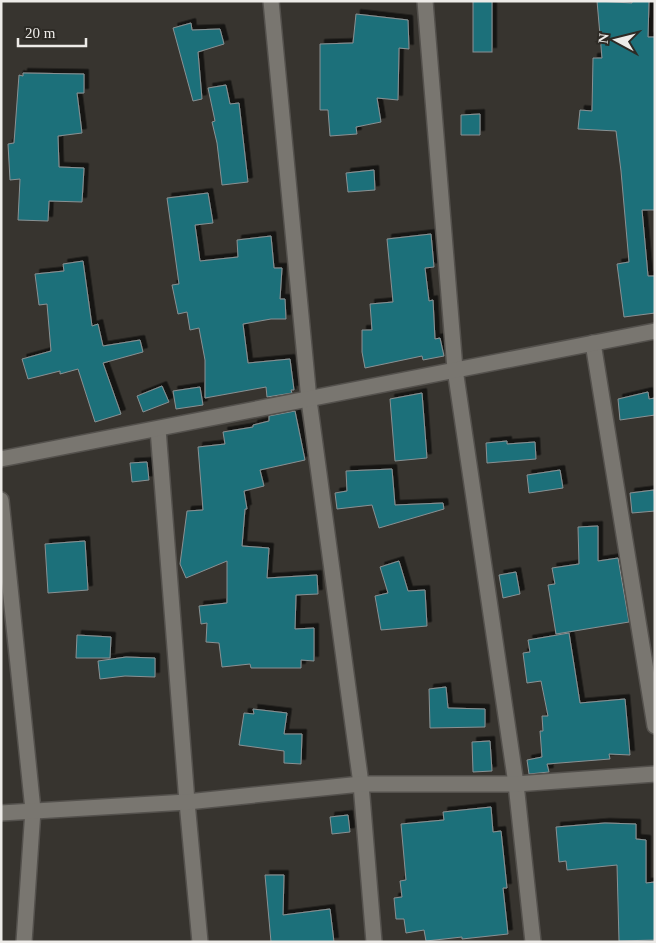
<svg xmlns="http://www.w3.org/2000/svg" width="656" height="943" font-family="'Times New Roman',serif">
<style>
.building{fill:#1f6f7a;stroke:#899193;filter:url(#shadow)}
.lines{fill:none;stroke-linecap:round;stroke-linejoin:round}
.minor-casing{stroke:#54514d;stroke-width:18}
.minor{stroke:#797670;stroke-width:15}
</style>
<defs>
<filter id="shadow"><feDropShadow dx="4.5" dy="-4.5" stdDeviation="0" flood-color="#0009"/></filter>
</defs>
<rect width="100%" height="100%" fill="#37342f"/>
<!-- building -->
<g class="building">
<rect x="473" y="1" width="19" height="51"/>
<polygon points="597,1 632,3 632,1 649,1 648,37 655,37 655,210 642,210 648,276 655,276 655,313 624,317 617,264 629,262 621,171 616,131 578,129 580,110 592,111 593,58 602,58"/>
<polygon points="356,14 408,20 409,49 399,48 398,100 377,98 381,122 356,127 357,134 330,136 328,110 320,110 320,44 353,43"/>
<polygon points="191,23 192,30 220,29 224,44 198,52 202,99 193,101 173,28"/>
<polygon points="23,73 84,74 84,93 77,93 82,133 58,136 59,167 84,168 82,202 49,201 48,221 18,220 20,179 10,180 8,144 14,143 19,75 23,76"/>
<polygon points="226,85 230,104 239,103 248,182 222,185 217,143 212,122 215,121 208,88"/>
<polygon points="480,114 480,135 461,135 461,115"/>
<polygon points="374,170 375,190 348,192 346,173"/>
<polygon points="208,193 213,223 195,225 200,261 238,257 237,240 271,236 274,268 282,268 280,299 285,299 286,319 271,319 243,324 248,363 290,359 294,390 291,390 292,393 267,397 266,387 205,398 205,360 199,328 190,330 187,312 178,314 172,285 179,284 167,198"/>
<polygon points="431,234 434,267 425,268 429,301 433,300 435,339 440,338 444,356 423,360 422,356 365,368 362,352 362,330 372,330 370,304 393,302 387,239"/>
<polygon points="83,261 92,326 98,324 103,346 140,340 143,352 103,363 121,414 95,422 78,369 60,374 60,371 28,379 22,359 51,351 47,304 39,305 35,274 64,271 63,264"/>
<polygon points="162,386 169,402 143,412 137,396"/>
<polygon points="200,387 203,405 176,409 173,391"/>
<polygon points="648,392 649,399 655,398 655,415 620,420 618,399"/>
<polygon points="422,393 427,458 395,461 390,399"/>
<polygon points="295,411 305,460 260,470 264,486 244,491 247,509 245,509 242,546 269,548 267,578 317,575 318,594 296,595 295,629 314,628 314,661 301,660 301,668 251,668 250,664 222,667 219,643 206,642 207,623 201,624 199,606 227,603 227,561 186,578 180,564 187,511 203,510 198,447 225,444 223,432 253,427 253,425 269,421 269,416"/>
<polygon points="507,441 507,444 535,442 536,459 487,463 486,443"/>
<polygon points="147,462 149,480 132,482 130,463"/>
<polygon points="392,469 395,505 443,503 444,509 379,528 372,505 337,509 335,493 347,491 346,471"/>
<polygon points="560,470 563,488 529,493 527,475"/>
<polygon points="654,490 655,511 632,513 630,493"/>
<polygon points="598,526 598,561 618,558 629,622 556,634 548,585 555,584 552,568 579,564 578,527"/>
<polygon points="85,541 88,590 48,593 45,544"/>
<polygon points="399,561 408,591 425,590 427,626 381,630 375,596 388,593 380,567"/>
<polygon points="516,572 520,594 503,598 499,575"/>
<polygon points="569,633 580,703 625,699 630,755 609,754 610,759 547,764 549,772 529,774 527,760 542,757 540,731 543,731 542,716 548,716 541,681 527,683 523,653 530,652 528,640"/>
<polygon points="77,635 111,637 110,658 76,658"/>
<polygon points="126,657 155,658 155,677 125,676 100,679 98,661"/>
<polygon points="446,687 448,708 485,709 485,727 430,728 429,689"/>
<polygon points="253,709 287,713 284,734 302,734 301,764 284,763 284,751 239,745 244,713 254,714"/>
<polygon points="490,741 492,771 473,772 472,742"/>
<polygon points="491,807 493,832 501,831 507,888 503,888 508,934 462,939 462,937 426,941 424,930 406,933 404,919 396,919 394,898 402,897 400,881 406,880 401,824 444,820 443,812"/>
<polygon points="348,815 350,832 332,834 330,817"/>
<polygon points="605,823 636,824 636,839 646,840 646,883 655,882 655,940 619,941 617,865 567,870 566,861 559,862 556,827"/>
<polygon points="265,875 284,875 283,915 330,909 334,942 271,942"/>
</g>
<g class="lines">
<defs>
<g id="minor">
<polyline points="271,1 309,400 361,784 374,942"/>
<polyline points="425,1 455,369 516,784 533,942"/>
<polyline points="593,343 655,726"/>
<polyline points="158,429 187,802 200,942"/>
<polyline points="1,459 655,331"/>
<polyline points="1,500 33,810 24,942"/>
<polyline points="1,813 187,802 361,784 516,784 655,774"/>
</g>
</defs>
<!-- minor casing -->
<use href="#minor" class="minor-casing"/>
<!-- minor -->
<use href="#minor" class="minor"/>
</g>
<!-- border -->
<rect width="656" height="943" fill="none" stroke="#edebe8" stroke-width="5"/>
<!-- north arrow -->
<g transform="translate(616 40) rotate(277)" stroke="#2d2a25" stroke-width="4" paint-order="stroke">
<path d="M0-4L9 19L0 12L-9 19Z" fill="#edebe8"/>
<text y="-8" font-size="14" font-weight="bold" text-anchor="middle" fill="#edebe8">N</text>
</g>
<!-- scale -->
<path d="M18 38v8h68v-8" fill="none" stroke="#edebe8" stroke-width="2.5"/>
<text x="25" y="38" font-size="15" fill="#edebe8" stroke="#2d2a25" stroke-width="4" paint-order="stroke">20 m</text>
</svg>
